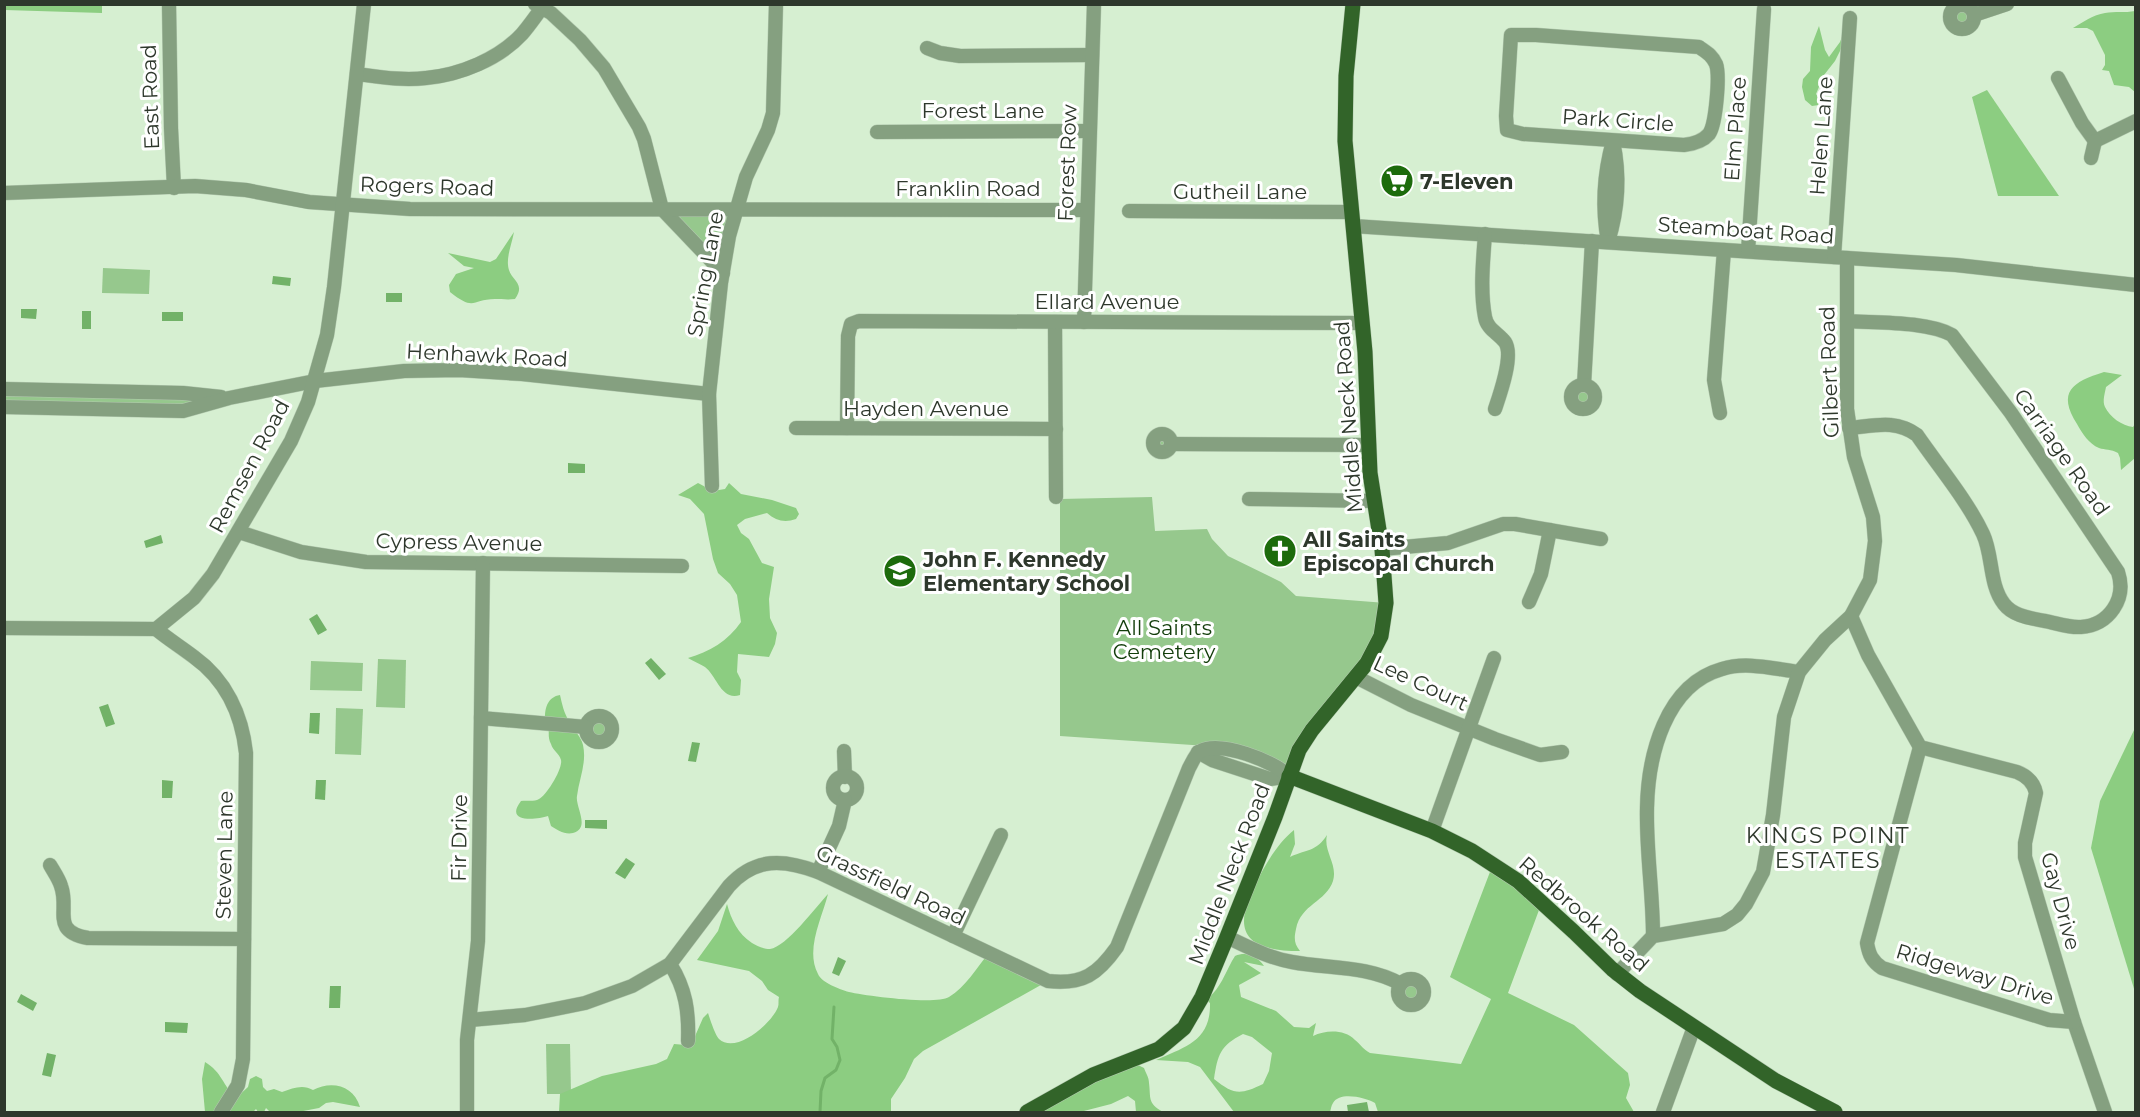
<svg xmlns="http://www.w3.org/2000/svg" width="2140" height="1117" font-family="Montserrat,sans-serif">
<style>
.green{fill:#96c88d}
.forest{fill:#8ccd81;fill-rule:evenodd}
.water{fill:#72b268}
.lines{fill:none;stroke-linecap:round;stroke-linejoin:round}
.stream{stroke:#72b268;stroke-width:3}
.minor-casing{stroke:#b4cab0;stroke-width:15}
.major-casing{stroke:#b4cab0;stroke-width:16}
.minor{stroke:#85a080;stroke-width:14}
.major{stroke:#326429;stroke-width:15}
.labels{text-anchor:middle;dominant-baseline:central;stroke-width:6;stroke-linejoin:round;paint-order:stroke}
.street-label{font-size:21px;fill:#2e382c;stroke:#fff}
.poi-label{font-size:21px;font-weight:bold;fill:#2e382c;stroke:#fff;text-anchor:start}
.park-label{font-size:21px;fill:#123d0a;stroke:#fff}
.neighbourhood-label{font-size:22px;letter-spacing:1.5px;fill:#2e382c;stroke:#fff}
</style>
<rect width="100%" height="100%" fill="#d6efd1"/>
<!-- green -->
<g class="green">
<circle cx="1962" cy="17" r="10"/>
<polygon points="666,212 734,212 721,268"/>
<polygon points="103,268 150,270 149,294 102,293"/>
<circle cx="1583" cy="398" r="10"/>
<polygon points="5,389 229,398 183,411 5,407"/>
<circle cx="1161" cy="443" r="7"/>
<polygon points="1152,497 1155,531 1207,529 1212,539 1228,556 1281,582 1296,596 1386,603 1379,637 1290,775 1222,747 1060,736 1060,499"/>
<polygon points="378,659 406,660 405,708 376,707"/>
<polygon points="311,661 363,663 362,691 310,690"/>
<polygon points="336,708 363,709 361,755 335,754"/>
<circle cx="599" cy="729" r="10"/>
<circle cx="1411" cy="993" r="11"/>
<polygon points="546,1044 570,1044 571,1094 547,1094"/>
</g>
<!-- forest -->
<g class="forest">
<polygon points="5,4 102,5 102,13 5,10"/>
<path d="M2135 11H2136L2135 92 2129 87 2114 85 2109 71 2102 70 2105 65V55L2093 31 2087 28H2073C2083 22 2093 15 2105 13 2115 11 2125 13 2135 11Z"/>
<polygon points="1819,26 1825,50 1829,57 1840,42 1845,29 1843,45 1835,61 1824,75 1816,94 1820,100 1819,105 1812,106 1805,100 1802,87 1803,79 1810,71 1811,47"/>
<polygon points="1987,90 2059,196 1998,196 1972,97"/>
<path d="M514 232C512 243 507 255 508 265 509 281 527 282 515 299 507 300 502 299 495 299 472 299 475 312 450 292L449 285 456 274 474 268 464 266 448 253 490 262 496 259Z"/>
<path d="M2104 372 2122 375 2106 387C2105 393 2102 401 2105 407 2110 417 2122 426 2133 427L2135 424V458L2121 470 2120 458 2118 453C2111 449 2105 450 2099 448 2089 444 2082 433 2077 424 2057 392 2072 382 2104 372Z"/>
<path d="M698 483 713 491 725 489 729 483 741 494 772 500 796 508 799 514 796 519C785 523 776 521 767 513L745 519 737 525 741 533 749 539 762 563 774 567 769 599 770 618 777 633 775 644 769 657 738 654 737 672 741 680 740 695C721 701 717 676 705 667 700 664 693 661 688 658 709 652 728 641 741 622L737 595 730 584 718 573 713 559 704 514 690 499 678 495Z"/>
<path d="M560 695C562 704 564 713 569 721 573 730 581 736 583 745 587 763 579 779 577 796 575 807 591 828 573 833 565 835 557 830 551 826L548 816C536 820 504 823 521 801 527 800 534 802 539 799 546 796 563 769 561 760 559 753 553 751 551 744 546 734 552 731 545 718 545 707 548 697 560 695Z"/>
<polygon points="2135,728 2135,992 2091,848 2100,801"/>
<path d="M1294 830 1295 844 1290 857C1307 849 1316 852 1327 835 1323 851 1338 864 1333 881 1326 902 1301 904 1296 929 1294 938 1294 944 1300 951 1242 951 1231 929 1258 879 1267 862 1278 843 1294 830Z"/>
<path d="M1493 864 1542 902 1508 993 1574 1025 1628 1073 1630 1085 1626 1098 1634 1112H1378L1375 1103C1366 1098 1340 1091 1333 1103 1331 1106 1331 1109 1330 1112H1234L1200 1067 1188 1062 1156 1060C1185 1047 1211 1041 1210 1003L1205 999C1219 994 1227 968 1235 956 1247 951 1257 956 1264 966L1244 962 1261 973 1239 985 1241 997 1276 1011 1294 1027 1309 1028 1316 1023 1313 1036C1326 1030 1344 1029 1355 1040 1361 1045 1363 1049 1370 1053L1461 1064 1491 999 1450 977ZM1243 1034 1252 1037 1272 1053 1269 1071 1263 1084C1240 1095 1234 1095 1214 1079 1218 1054 1220 1046 1243 1034Z"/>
<path d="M828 894C822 918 805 950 818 974 822 983 839 989 849 992 866 996 936 1005 949 997 965 988 977 967 989 953L1048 981 923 1051 914 1059 905 1078 891 1099V1112H559L560 1094 602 1076 656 1064 667 1059 674 1044 686 1045 692 1043 703 1018 708 1013C710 1019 715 1035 719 1039 736 1055 772 1023 778 1007 779 1004 778 1001 779 997L768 990 762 981 749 971 697 960 718 931 727 904C731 919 738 934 752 943 757 946 763 949 770 949 786 947 816 907 828 894Z"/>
<path d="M205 1062C222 1072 223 1086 236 1098L248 1087 250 1079 256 1076 262 1079 263 1087 267 1091 274 1089 282 1092C293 1088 303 1084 313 1090 332 1080 354 1086 360 1107L333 1102 326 1103 319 1108 298 1112H270L266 1108 264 1112H258L256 1109 253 1112H205L202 1079Z"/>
<path d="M1138 1065 1144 1068C1146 1074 1149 1077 1149 1083 1151 1098 1147 1103 1163 1112H1136L1135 1101 1128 1096 1111 1104 1080 1112H1041L1091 1082Z"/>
</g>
<!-- water -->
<g class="water">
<polygon points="273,276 291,278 290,286 272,284"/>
<rect x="386" y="293" width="16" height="9"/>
<polygon points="21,309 37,309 36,319 21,318"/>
<rect x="82" y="311" width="9" height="18"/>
<rect x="162" y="312" width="21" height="9"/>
<polygon points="568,463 585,464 585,473 568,473"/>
<polygon points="161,535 163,543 146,548 144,541"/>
<polygon points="317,614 327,630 318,635 309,619"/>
<polygon points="651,658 666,674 659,680 645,663"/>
<polygon points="108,704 115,724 106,727 99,707"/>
<polygon points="310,713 320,713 319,734 309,733"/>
<polygon points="692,742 700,743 696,762 688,761"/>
<polygon points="162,780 173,781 172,798 162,798"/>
<polygon points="316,780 326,780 325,800 315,799"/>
<polygon points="585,820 607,820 607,829 585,828"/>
<polygon points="626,858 635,864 625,879 615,873"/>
<polygon points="838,957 846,961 839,976 832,973"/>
<polygon points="330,986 341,986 340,1008 329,1008"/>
<polygon points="21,994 37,1003 33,1011 17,1002"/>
<polygon points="165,1022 188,1023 187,1033 165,1032"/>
<polygon points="47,1053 56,1055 51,1077 42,1075"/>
<polygon points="1367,1102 1369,1112 1348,1112 1347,1105"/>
</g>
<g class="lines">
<!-- stream -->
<polyline class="stream" points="820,1112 821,1091 825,1078 836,1070 840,1060 837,1047 832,1039 834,1007"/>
<defs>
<g id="minor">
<polyline points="169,4 171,128 174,188"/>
<polyline points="535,4 551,13 580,40 604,68 639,127 644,139 662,209 723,273"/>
<circle cx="1962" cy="17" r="12"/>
<polyline points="1974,15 2007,4"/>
<path d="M1511 35H1536L1699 47C1706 52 1712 55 1716 64 1720 75 1716 124 1709 134 1703 141 1693 144 1684 145L1523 134 1507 130 1506 116Z"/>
<polyline points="927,48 940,53 960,56 1092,55"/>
<path d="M357 74C380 77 403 81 426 78 460 75 499 59 522 34 530 25 537 14 545 4"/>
<polyline points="2058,78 2082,123 2095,141 2136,121"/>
<polyline points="877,132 1089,131"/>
<path d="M1613 141C1620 174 1618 210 1608 242 1602 209 1604 173 1613 141Z"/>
<polyline points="2091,158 2095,141"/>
<polyline points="4,193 195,186 246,190 309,202 410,209 1087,210"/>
<polyline points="1129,211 1351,212"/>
<polyline points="1353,226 1956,265 2136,285"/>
<path d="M1485 234C1483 261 1480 291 1485 317 1487 329 1498 333 1505 342 1514 355 1500 394 1495 409"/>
<polyline points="1748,251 1764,9"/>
<polyline points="1834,257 1850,18"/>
<path d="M1847 321C1877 323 1927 321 1952 335L2011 413 2118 572C2127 599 2109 625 2081 627 2069 628 2056 623 2045 621 2030 618 2013 616 2004 604 1989 585 1993 555 1983 534 1967 500 1939 467 1917 435 1895 419 1874 426 1849 428"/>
<polyline points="1055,322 1056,497"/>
<polyline points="1084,322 1094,4"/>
<polyline points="1584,385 1592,241"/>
<circle cx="1583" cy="397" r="12"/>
<polyline points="4,389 183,393 221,397"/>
<polyline points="4,407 183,411 229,398 315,381 404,371 459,370 522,374 709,394"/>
<polyline points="1720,413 1714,380 1724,250"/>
<polyline points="796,428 1056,429"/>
<polyline points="847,428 848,336 851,324 859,321 1362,323"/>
<circle cx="1162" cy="443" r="9"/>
<polyline points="1171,444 1369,445"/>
<polyline points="712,486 709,394 721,283 729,236 746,177 768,130 773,113 776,4"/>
<polyline points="1249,499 1374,501"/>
<polyline points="239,532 301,552 366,562 682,566"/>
<polyline points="1382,549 1448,543 1503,524 1515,524 1601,539"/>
<polyline points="1529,602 1541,574 1550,530"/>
<path d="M1851 616 1868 655 1920 747 2017 772C2027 776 2034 783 2036 793L2025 843V857L2074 1022 2105 1112"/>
<polyline points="4,628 156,629 194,598 213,574 291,441 308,402 327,335 334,287 364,4"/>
<path d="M156 629C168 639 181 647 194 657 226 680 242 715 246 753L243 1059 238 1085 221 1112"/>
<polyline points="1356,677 1411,705 1495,739 1540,755 1562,752"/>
<circle cx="599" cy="729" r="13"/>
<polyline points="481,718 586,727"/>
<path d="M1920 747 1867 943C1869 955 1872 961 1882 968L2049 1020 2074 1022"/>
<polyline points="844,751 845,777"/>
<polyline points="1198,752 1212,760 1270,779 1289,776"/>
<circle cx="845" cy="788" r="12"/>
<polyline points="1432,831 1494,658"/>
<path d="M50 865C54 872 59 879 61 886 70 910 50 931 88 938L244 939"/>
<polyline points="818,872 839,826 845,800"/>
<polyline points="953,936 1001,835"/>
<path d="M1653 936C1653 893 1646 851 1647 808 1648 756 1665 685 1722 669 1746 661 1774 669 1799 672"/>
<path d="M1227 937C1248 947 1269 958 1292 962 1329 969 1367 965 1401 984"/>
<path d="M670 964C686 989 689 1012 688 1041"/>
<polyline points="1617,974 1653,936 1723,924 1737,915 1746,904 1763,872 1773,815 1784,717 1799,672 1825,640 1851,616 1870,580 1875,541 1873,517 1854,457 1847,409 1847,258"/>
<circle cx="1411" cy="992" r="13"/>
<path d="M470 1020 525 1015 585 1003 632 986 670 964 729 886C755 857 784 859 818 872L1048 981C1083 985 1098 974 1117 947L1189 768C1192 763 1195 755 1199 752 1219 739 1275 762 1289 776"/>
<polyline points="467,1112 467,1040 478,941 483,563"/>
<polyline points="1663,1112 1694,1027"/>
</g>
<g id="major">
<polyline points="1289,776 1432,831 1472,851 1518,881 1574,932 1612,969 1640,991 1776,1081 1835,1112"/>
<polyline points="1027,1112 1093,1075 1159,1049 1184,1028 1202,997 1227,937 1275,817 1299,750 1312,730 1367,663 1381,636 1386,603 1382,549 1370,473 1365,352 1345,141 1346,76 1353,4"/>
</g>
</defs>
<!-- minor casing -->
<use href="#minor" class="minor-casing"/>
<!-- major casing -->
<use href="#major" class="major-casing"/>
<!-- minor -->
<use href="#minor" class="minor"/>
<!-- major -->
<use href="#major" class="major"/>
</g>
<!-- icons -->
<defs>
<symbol id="supermarket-disc" viewBox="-11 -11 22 22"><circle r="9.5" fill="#1d6b0c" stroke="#fff"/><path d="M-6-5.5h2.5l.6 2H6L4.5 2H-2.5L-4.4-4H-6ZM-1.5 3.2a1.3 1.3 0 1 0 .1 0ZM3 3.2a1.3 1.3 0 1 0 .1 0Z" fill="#fff"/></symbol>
<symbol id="church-disc" viewBox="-11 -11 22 22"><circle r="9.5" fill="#1d6b0c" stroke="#fff"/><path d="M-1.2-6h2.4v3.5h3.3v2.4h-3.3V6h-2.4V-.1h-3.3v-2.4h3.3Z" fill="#fff"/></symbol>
<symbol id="school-disc" viewBox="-11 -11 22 22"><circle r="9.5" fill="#1d6b0c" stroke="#fff"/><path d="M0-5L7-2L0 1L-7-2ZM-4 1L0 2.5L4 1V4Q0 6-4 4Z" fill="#fff"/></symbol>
</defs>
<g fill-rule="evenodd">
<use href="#supermarket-disc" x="1378" y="162" width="38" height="38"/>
<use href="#church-disc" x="1261" y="532" width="38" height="38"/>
<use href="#school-disc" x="881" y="552" width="38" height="38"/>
</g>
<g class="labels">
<!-- street labels -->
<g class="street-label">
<text transform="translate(150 97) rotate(-92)">East Road</text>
<text x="983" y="110">Forest Lane</text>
<text transform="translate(1618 120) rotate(4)">Park Circle</text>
<text transform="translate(1735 129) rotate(-86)">Elm Place</text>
<text transform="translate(1821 136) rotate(-86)">Helen Lane</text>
<text transform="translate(1067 163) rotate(-88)">Forest Row</text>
<text transform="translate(427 186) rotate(2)">Rogers Road</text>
<text x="968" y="188">Franklin Road</text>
<text x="1240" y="191">Gutheil Lane</text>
<text transform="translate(1746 230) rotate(4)">Steamboat Road</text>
<text transform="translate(705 274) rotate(-80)">Spring Lane</text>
<text x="1107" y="301">Ellard Avenue</text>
<text transform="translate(487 355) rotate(3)">Henhawk Road</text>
<text transform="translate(1829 372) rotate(-92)">Gilbert Road</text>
<text x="926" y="408">Hayden Avenue</text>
<text transform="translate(1348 417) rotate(-94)">Middle Neck Road</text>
<text transform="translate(2062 452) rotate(55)">Carriage Road</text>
<text transform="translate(249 466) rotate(-62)">Remsen Road</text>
<text transform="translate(459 542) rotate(1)">Cypress Avenue</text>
<text transform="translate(1421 683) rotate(25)">Lee Court</text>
<text transform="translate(459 838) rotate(-89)">Fir Drive</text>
<text transform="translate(224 855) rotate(-89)">Steven Lane</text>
<text transform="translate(1229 874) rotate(-69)">Middle Neck Road</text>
<text transform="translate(891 885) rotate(25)">Grassfield Road</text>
<text transform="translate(2061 901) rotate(75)">Gay Drive</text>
<text transform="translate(1584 914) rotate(41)">Redbrook Road</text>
<text transform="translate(1975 974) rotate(17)">Ridgeway Drive</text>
</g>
<!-- poi labels -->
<g class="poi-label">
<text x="1420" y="181">7-Eleven</text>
<text x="1303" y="539">All Saints<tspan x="1303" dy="24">Episcopal Church</tspan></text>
<text x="923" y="559">John F. Kennedy<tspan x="923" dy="24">Elementary School</tspan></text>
</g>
<!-- park labels -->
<g class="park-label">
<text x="1164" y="627">All Saints<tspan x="1164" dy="24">Cemetery</tspan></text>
</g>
<!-- neighbourhood labels -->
<g class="neighbourhood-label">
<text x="1828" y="835">KINGS POINT<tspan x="1828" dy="25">ESTATES</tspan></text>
</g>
</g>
<!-- border -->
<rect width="2140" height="1117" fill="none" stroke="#2e382c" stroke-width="12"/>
</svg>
